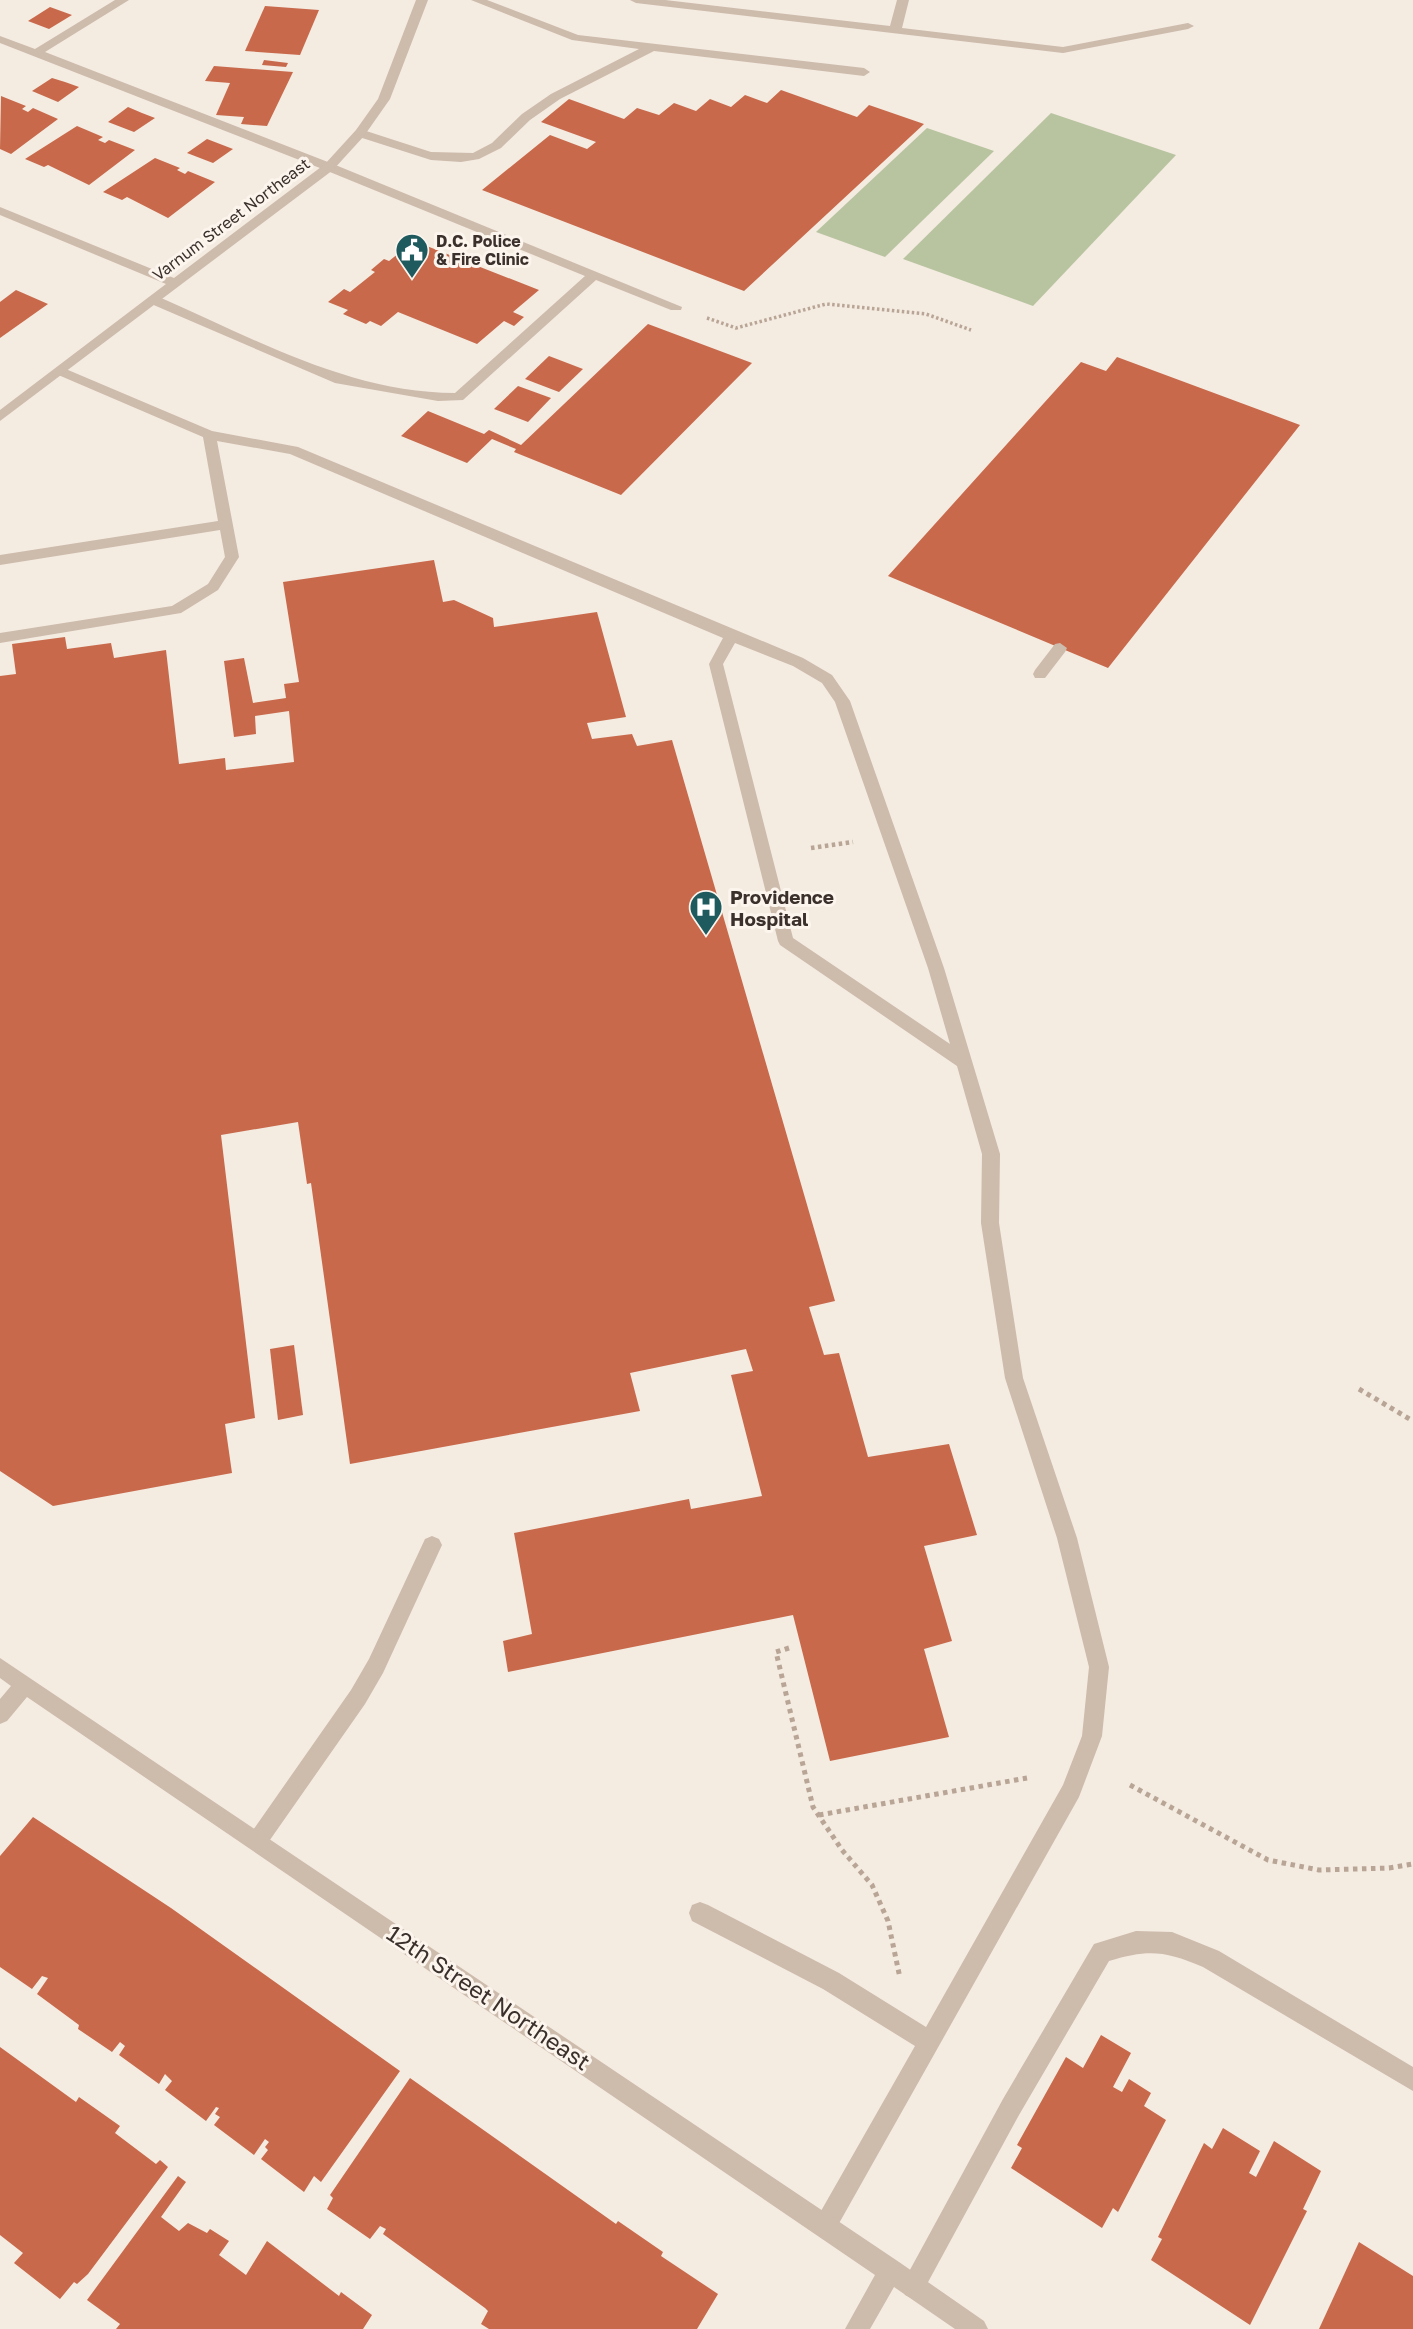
<svg xmlns="http://www.w3.org/2000/svg" width="1413" height="2329" font-family="'Golos Text',sans-serif">
<style>
.green{fill:#b8c4a0}
.building{fill:#c8694b}
.lines{fill:none;stroke-linecap:round;stroke-linejoin:round}
.path-far2{stroke:#b9a596;stroke-width:3.5;stroke-dasharray:2.5 2.5;stroke-linecap:butt}
.path-far1{stroke:#b9a596;stroke-width:4.5;stroke-dasharray:3.5 3.5;stroke-linecap:butt}
.path{stroke:#b9a596;stroke-width:5;stroke-dasharray:4.5 4.5;stroke-linecap:butt}
.service{fill:#cdbbac;fill-rule:evenodd}
.minor{fill:#cdbbac;fill-rule:evenodd}
.labels{text-anchor:middle;dominant-baseline:central;stroke-width:6;stroke-linejoin:round;paint-order:stroke}
.far-street-label{font-size:16px;fill:#3b302b;stroke:#fbf5ee}
.far-poi-label{font-size:16px;font-weight:bold;fill:#3b302b;stroke:#fbf5ee;text-anchor:start}
.poi-label{font-size:19px;font-weight:bold;fill:#3b302b;stroke:#fbf5ee;text-anchor:start}
.near-street-label{font-size:23px;fill:#3b302b;stroke:#fbf5ee}
</style>
<rect width="100%" height="100%" fill="#f4ebe1"/>
<!-- green -->
<g class="green">
<polygon points="1051,113 1176,155 1033,306 903,259"/>
<polygon points="927,128 994,151 885,257 816,232"/>
</g>
<!-- building -->
<g class="building">
<polygon points="265,6 319,10 300,55 245,51"/>
<polygon points="50,7 72,15 49,29 28,21"/>
<polygon points="264,60 288,63 286,67 262,65"/>
<polygon points="214,66 293,72 267,126 241,124 244,117 216,115 230,83 205,81"/>
<polygon points="52,78 65,82 79,87 58,102 32,91"/>
<polygon points="781,90 857,117 869,105 924,124 744,291 482,190 550,135 587,149 596,142 541,122 569,99 624,119 637,108 659,115 674,103 696,111 710,99 731,107 745,95 767,103"/>
<polygon points="1,96 26,106 22,109 28,112 33,108 58,119 11,154 0,149"/>
<polygon points="128,107 142,113 155,118 134,132 108,122"/>
<polygon points="77,126 103,137 98,140 105,143 109,140 135,150 89,185 48,165 44,167 25,159"/>
<polygon points="207,139 233,149 213,163 187,153"/>
<polygon points="155,158 180,168 177,170 185,174 188,171 215,182 168,218 127,197 122,200 103,192"/>
<polygon points="414,241 539,290 513,312 524,317 514,326 504,321 477,344 398,312 381,326 370,321 366,324 343,314 348,310 328,302 344,289 350,292 375,272 371,270 384,259 389,261"/>
<polygon points="16,290 48,304 0,338 0,302"/>
<polygon points="648,324 752,363 621,495 514,452 516,449 492,439 467,463 401,436 428,411 484,434 489,430 521,445"/>
<polygon points="549,356 583,369 559,392 525,379"/>
<polygon points="1117,357 1300,425 1108,668 888,576 1081,362 1106,371"/>
<polygon points="518,386 551,398 528,422 494,409"/>
<polygon points="434,560 443,602 454,600 493,618 494,627 597,612 626,717 587,723 592,739 632,734 637,746 672,740 835,1301 809,1307 824,1355 839,1353 868,1457 949,1444 977,1535 924,1546 952,1641 924,1649 949,1737 830,1761 793,1615 508,1672 503,1641 532,1634 514,1533 689,1499 691,1509 762,1496 731,1375 753,1371 746,1349 630,1373 640,1411 350,1464 311,1183 307,1184 298,1122 221,1135 255,1418 225,1424 232,1473 53,1506 0,1471 0,676 16,674 12,644 65,637 67,649 111,643 114,658 166,650 179,764 225,758 226,770 294,762 289,711 255,716 256,734 234,737 224,661 244,658 253,703 286,698 284,684 299,682 283,582"/>
<polygon points="294,1345 303,1415 278,1420 270,1349"/>
<polygon points="33,1817 171,1908 400,2071 321,2182 314,2176 304,2192 261,2159 268,2150 265,2147 269,2142 265,2139 254,2155 214,2125 220,2117 215,2114 219,2108 216,2107 206,2121 165,2090 172,2081 165,2074 159,2084 119,2055 125,2046 120,2042 112,2052 78,2029 79,2025 37,1994 48,1978 42,1976 32,1989 0,1967 0,1856"/>
<polygon points="1101,2035 1131,2053 1113,2087 1122,2092 1129,2079 1151,2093 1144,2106 1166,2120 1118,2212 1113,2208 1102,2228 1011,2168 1022,2148 1017,2145 1066,2057 1083,2068"/>
<polygon points="0,2047 76,2102 79,2097 120,2126 115,2133 156,2164 160,2160 168,2167 88,2274 77,2284 74,2282 60,2299 14,2263 23,2253 0,2235"/>
<polygon points="410,2078 616,2224 618,2221 663,2252 661,2256 718,2294 697,2329 489,2329 481,2324 488,2311 485,2308 383,2234 386,2229 380,2226 370,2239 327,2209 333,2198 330,2195"/>
<polygon points="1223,2128 1260,2151 1249,2173 1256,2177 1274,2141 1321,2171 1303,2209 1307,2211 1250,2325 1151,2260 1162,2239 1158,2237 1204,2143 1212,2149"/>
<polygon points="178,2176 186,2182 161,2217 179,2231 188,2223 207,2233 210,2229 229,2241 219,2255 246,2275 267,2241 339,2296 341,2292 372,2315 363,2329 116,2329 120,2324 87,2300"/>
<polygon points="1359,2242 1413,2276 1413,2329 1319,2329"/>
</g>
<g class="lines">
<!-- path-far2 -->
<polyline class="path-far2" points="707,318 736,328 826,304 926,314 971,330"/>
<!-- path-far1 -->
<polyline class="path-far1" points="811,848 853,842"/>
<!-- path -->
<g class="path">
<polyline points="1359,1389 1413,1421"/>
<polyline points="789,1648 776,1652 813,1807 842,1850 872,1885 888,1921 900,1978"/>
<polyline points="1130,1785 1268,1860 1319,1870 1389,1868 1413,1864"/>
<polyline points="819,1815 1027,1778"/>
</g>
<!-- service -->
<g class="service">
<path d="M115 0H129L45 52 333 164 682 307 681 310H671L596 280 463 400 438 401 335 383 149 303V297H159C253 338 350 393 455 393L585 276 325 170 0 43V36L35 49Z"/>
<polygon points="471,0 487,0 578,35 864,68 870,72 864,76 654,51 560,99 530,120 501,148 479,159 461,162 431,160 356,136 356,130 360,129 431,152 473,153 492,143 522,114 551,94 639,49 572,40"/>
<polygon points="630,0 665,0 890,26 897,0 909,0 902,28 1063,47 1188,23 1194,26 1188,29 1063,53 636,3"/>
<path d="M61 367 212 431 298 447 803 658 832 675 850 701 944 968 1000 1154 999 1223 1023 1378 1077 1538 1109 1667 1102 1736 1079 1797 833 2234 825 2238 817 2234 813 2226 817 2218 915 2046 823 1989 692 1921 689 1913 692 1905 700 1902 708 1905 839 1973 926 2027 1063 1785 1082 1736 1089 1667 1057 1538 1005 1378 981 1223 982 1154 957 1066 780 945 778 941 709 664 723 638 290 454 217 441 239 557 218 590 181 613 0 643V633L172 606 208 584 225 557 220 530 0 565V555L218 521 203 437 56 374V368ZM735 643 793 666 822 683 835 702 928 968 950 1044 793 938 723 664Z"/>
<polygon points="1060,643 1067,648 1065,652 1045,678 1035,678 1033,674 1035,670 1055,644"/>
<polygon points="432,1536 439,1539 442,1545 383,1673 365,1704 265,1847 258,1850 251,1847 247,1840 251,1833 351,1690 369,1659 425,1539"/>
<path d="M1136 1931 1172 1932 1219 1951 1413 2067V2091L1203 1967C1165 1951 1149 1949 1109 1961L1019 2115 921 2295 913 2299 905 2295 901 2287 905 2279 1003 2099 1094 1944Z"/>
</g>
<!-- minor -->
<g class="minor">
<polygon points="416,0 428,0 390,99 364,136 333,170 0,421 0,410 166,284 0,215 0,207 174,278 325,164 356,130 378,99"/>
<polygon points="0,1658 899,2262 984,2321 988,2329 955,2329 894,2287 870,2329 845,2329 875,2275 27,1697 7,1721 0,1724 0,1699 11,1686 0,1678"/>
</g>
</g>
<!-- icons -->
<defs>
<symbol id="civic-pin" viewBox="-11 -11 22 30"><path d="M0 17L-7.5 6A9.5 9.5 0 1 1 7.5 6Z" fill="#1f5a5e" stroke="#fbf5ee"/><path d="M-.6-6.5H3V-4.5H.6V-3L4-1V1h2V6H-6V1h2V-1L-.6-3ZM-1.2 2.5V6h2.4V2.5Z" fill="#fff"/></symbol>
<symbol id="hospital-pin" viewBox="-11 -11 22 30"><path d="M0 17L-7.5 6A9.5 9.5 0 1 1 7.5 6Z" fill="#1f5a5e" stroke="#fbf5ee"/><path d="M-5-5h3v3.5h4V-5h3V5h-3V1.5h-4V5h-3Z" fill="#fff"/></symbol>
</defs>
<g fill-rule="evenodd">
<use href="#civic-pin" x="393" y="231" width="38" height="52"/>
<use href="#hospital-pin" x="687" y="888" width="38" height="52"/>
</g>
<g class="labels">
<!-- far-street labels -->
<g class="far-street-label">
<text transform="translate(231 219) rotate(-37)">Varnum Street Northeast</text>
</g>
<!-- far-poi labels -->
<g class="far-poi-label">
<text x="436" y="241">D.C. Police<tspan x="436" dy="18">&amp; Fire Clinic</tspan></text>
</g>
<!-- poi labels -->
<g class="poi-label">
<text x="730" y="896">Providence<tspan x="730" dy="22">Hospital</tspan></text>
</g>
<!-- near-street labels -->
<g class="near-street-label">
<text transform="translate(489 1997) rotate(34)">12th Street Northeast</text>
</g>
</g>
</svg>
